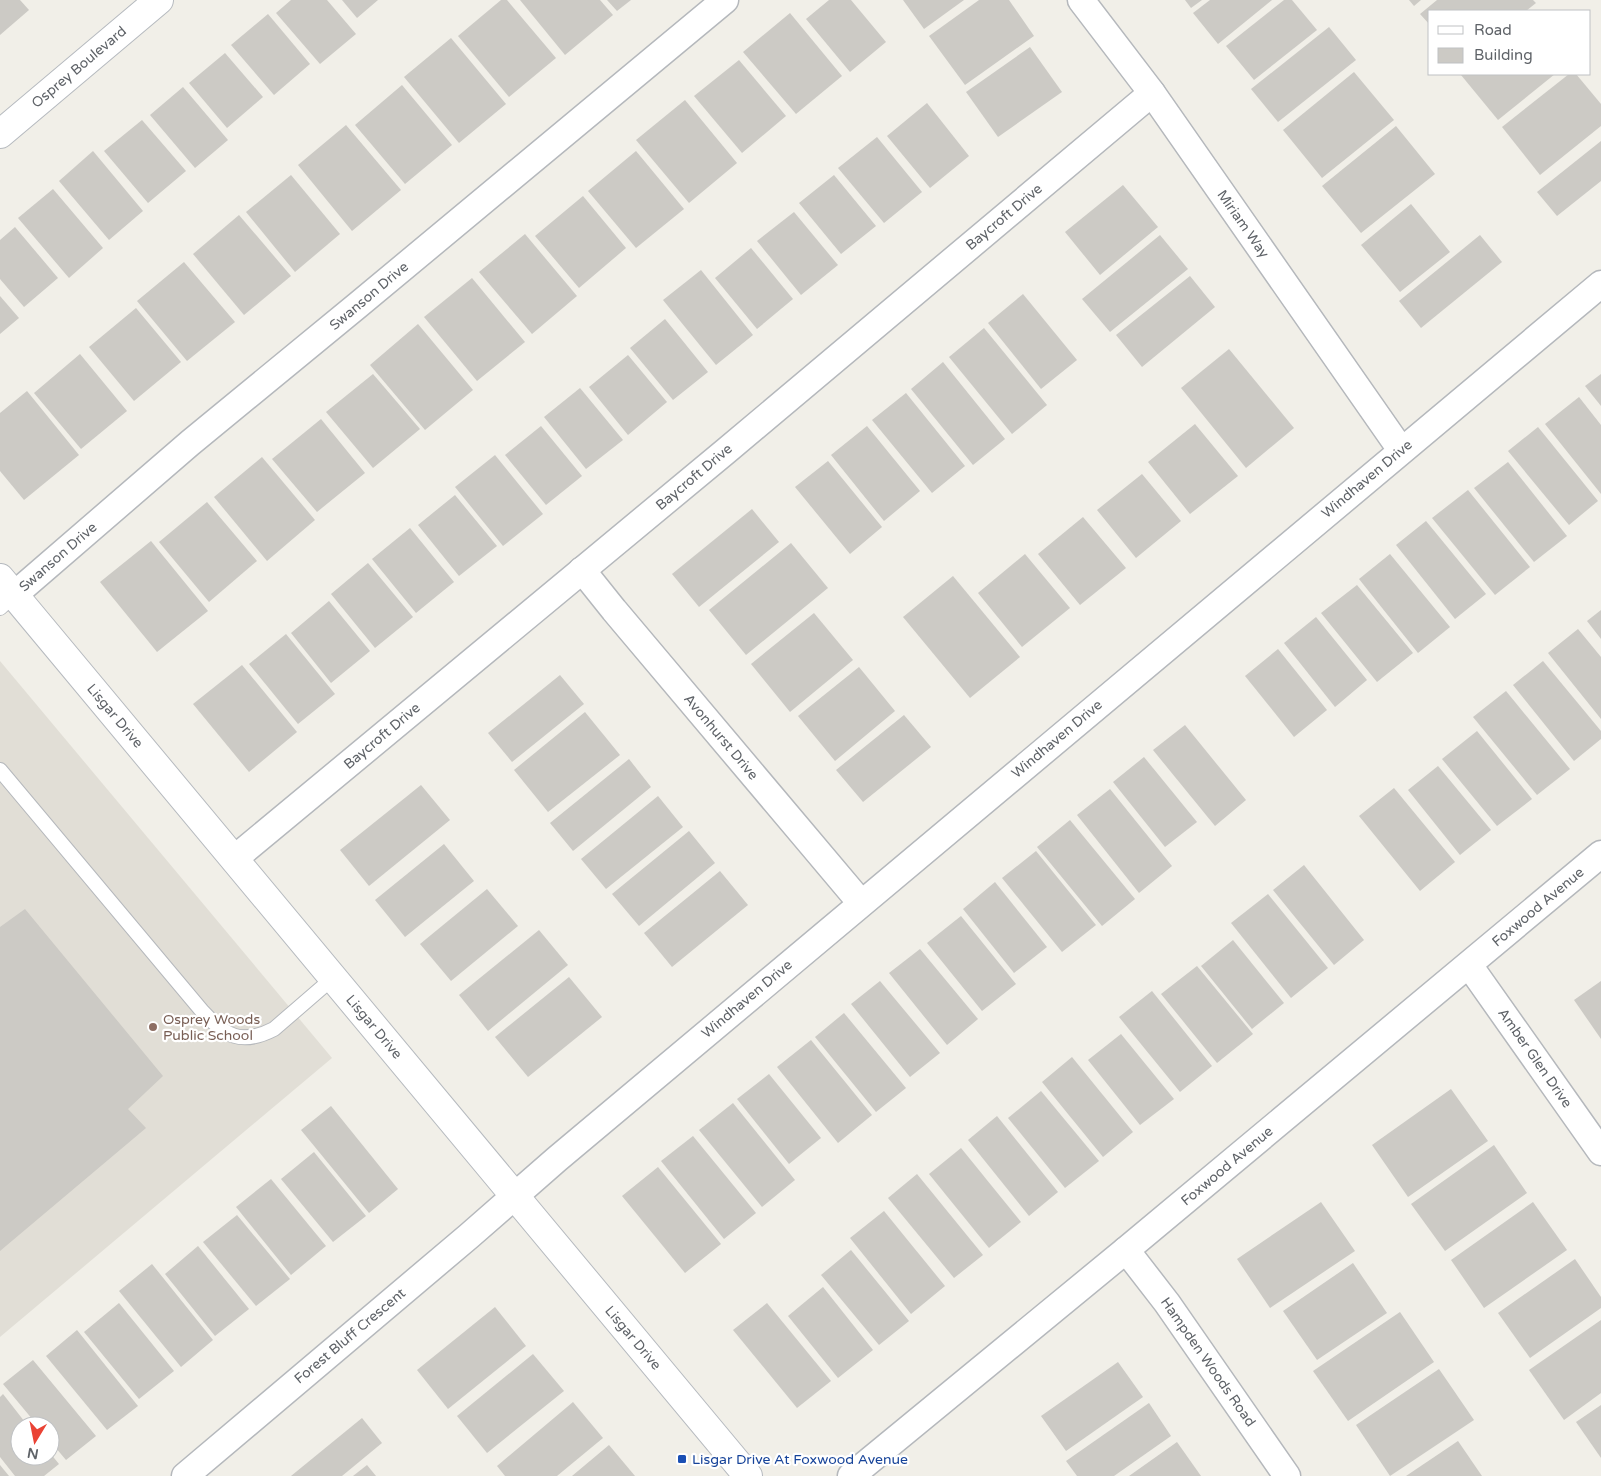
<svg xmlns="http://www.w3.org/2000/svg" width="1601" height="1476" font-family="'Varela Round',sans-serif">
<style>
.education{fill:#e1ded6}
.building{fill:#cccac5}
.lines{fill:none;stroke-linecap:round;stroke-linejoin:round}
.lane-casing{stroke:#b5b8bc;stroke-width:16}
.street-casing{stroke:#b5b8bc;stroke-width:29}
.secondary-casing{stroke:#b6babf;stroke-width:30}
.lane{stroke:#fff;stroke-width:14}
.street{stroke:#fff;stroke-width:26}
.secondary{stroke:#fff;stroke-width:28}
.education-dot{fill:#8d6e63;stroke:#fff;stroke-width:2}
.transit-dot{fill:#1a4fb4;stroke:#fff;stroke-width:2}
.labels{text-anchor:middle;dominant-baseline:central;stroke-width:4.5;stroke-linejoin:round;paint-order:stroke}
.street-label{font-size:14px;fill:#5f6368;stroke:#fff}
.education-label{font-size:14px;fill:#785e54;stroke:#fff;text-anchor:start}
.transit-label{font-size:14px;fill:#164399;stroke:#fff;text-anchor:start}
</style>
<rect width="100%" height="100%" fill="#f1efe8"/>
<!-- education -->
<polygon class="education" points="0,661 332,1058 0,1337"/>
<!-- building -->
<g class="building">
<polygon points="0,0 20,0 29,10 0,35"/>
<polygon points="291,0 327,0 356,34 320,64 276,13"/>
<polygon points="342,0 378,0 357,18"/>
<polygon points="501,0 507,0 556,58 509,97 458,36"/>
<polygon points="520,0 600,0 613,15 565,55"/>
<polygon points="607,0 631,0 617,11"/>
<polygon points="829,0 851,0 886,42 850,72 806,19"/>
<polygon points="903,0 964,0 924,29"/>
<polygon points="979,0 1009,0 1034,36 965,85 929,36"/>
<polygon points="1185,0 1202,0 1191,8"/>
<polygon points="1210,0 1272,0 1218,44 1193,13"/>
<polygon points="1284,0 1292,0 1317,30 1254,80 1226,46"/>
<polygon points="1409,0 1421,0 1414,6"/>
<polygon points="1437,0 1533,0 1536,3 1526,11 1430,11 1430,25 1420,14"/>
<polygon points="790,13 842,76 796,114 743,52"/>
<polygon points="268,14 310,64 274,95 231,45"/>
<polygon points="1329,27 1356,60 1278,122 1251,89"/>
<polygon points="451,38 506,104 459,143 404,77"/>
<polygon points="1030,47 1062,92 998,137 966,92"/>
<polygon points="225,53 263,97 227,128 189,83"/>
<polygon points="739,60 786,116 742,153 694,96"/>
<polygon points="1354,72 1394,120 1322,178 1283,130"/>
<polygon points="1462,74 1555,74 1498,120 1461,75"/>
<polygon points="1569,74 1576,74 1601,104 1601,126 1540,175 1502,127"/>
<polygon points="402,85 452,145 405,184 355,125"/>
<polygon points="183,87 228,140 195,168 150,115"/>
<polygon points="685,100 737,163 689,203 636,140"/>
<polygon points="927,103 969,156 930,188 887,136"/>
<polygon points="142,120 186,171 148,203 104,151"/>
<polygon points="346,125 401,190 352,231 298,165"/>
<polygon points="1396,126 1435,174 1361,233 1322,186"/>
<polygon points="877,137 922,192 884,223 838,168"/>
<polygon points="1601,141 1601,181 1557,216 1537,192"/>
<polygon points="93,151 143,211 109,240 59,181"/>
<polygon points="636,151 684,209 636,248 588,191"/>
<polygon points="291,175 340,234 295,272 246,212"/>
<polygon points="834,175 876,226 841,254 799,203"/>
<polygon points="1123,185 1158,227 1100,275 1065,232"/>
<polygon points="53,189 103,248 69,278 18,218"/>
<polygon points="583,196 626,248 579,288 535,236"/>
<polygon points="1411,204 1450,252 1400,292 1361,245"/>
<polygon points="794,212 838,265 801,295 757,241"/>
<polygon points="239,215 291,276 244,315 193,254"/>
<polygon points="15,227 58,278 24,307 0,279 0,240"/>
<polygon points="525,234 577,296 532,334 479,272"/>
<polygon points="1160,235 1188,269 1110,332 1082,299"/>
<polygon points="1480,235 1502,262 1421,328 1399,301"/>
<polygon points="751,248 793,299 757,329 715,278"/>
<polygon points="184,262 235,322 187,361 137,301"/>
<polygon points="701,270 753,335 716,365 663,300"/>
<polygon points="1190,276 1215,307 1142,367 1116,335"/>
<polygon points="472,278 525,342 477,381 424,317"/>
<polygon points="1023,294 1077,360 1041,389 988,323"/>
<polygon points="0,296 19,318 0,334"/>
<polygon points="136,308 181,362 134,401 89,347"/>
<polygon points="665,319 708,372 673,400 630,348"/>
<polygon points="418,324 473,390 425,430 370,365"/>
<polygon points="984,328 1047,405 1012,434 949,357"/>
<polygon points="1229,349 1294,428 1246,468 1181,388"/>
<polygon points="80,354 127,411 81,449 34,393"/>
<polygon points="628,355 667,402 628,435 589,387"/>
<polygon points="943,362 1005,439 973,465 911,389"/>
<polygon points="373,374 420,429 373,468 326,412"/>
<polygon points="1601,374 1601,406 1585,386"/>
<polygon points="580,388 623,440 586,469 544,417"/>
<polygon points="27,391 79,455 24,500 0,471 0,413"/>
<polygon points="906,393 965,466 932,493 872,420"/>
<polygon points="1579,397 1601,425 1601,494 1545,424"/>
<polygon points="321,419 365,473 317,512 272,459"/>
<polygon points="1195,424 1238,476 1190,514 1148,462"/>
<polygon points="541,426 582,476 546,505 505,455"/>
<polygon points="867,426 920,491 884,521 831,455"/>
<polygon points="1538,427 1598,501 1569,525 1508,451"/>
<polygon points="495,455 543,514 503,546 455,487"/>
<polygon points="262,457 315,520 267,561 214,497"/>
<polygon points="828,461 882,527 850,554 795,487"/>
<polygon points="1508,462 1567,536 1534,562 1474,488"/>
<polygon points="1142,474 1181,521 1136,558 1097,510"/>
<polygon points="1468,490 1530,567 1495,595 1432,518"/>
<polygon points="455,495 497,546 459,576 418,525"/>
<polygon points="207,502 257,561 209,602 159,542"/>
<polygon points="752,509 779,542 699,607 672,574"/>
<polygon points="1083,517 1126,568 1080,605 1038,554"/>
<polygon points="1426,521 1486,594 1455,619 1396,545"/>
<polygon points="410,528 454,582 416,613 372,559"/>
<polygon points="151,541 208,611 157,652 100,582"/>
<polygon points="791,543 828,588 746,655 709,610"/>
<polygon points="1025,554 1070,608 1022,647 978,593"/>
<polygon points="1390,554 1450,627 1418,653 1359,579"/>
<polygon points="368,563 413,617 375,648 331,594"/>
<polygon points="953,576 1020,657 970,698 903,617"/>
<polygon points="1357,585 1413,653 1377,682 1321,613"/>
<polygon points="329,601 370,651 331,683 291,633"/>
<polygon points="1601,610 1601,639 1587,621"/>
<polygon points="814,613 853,660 790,712 751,664"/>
<polygon points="1316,617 1367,680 1335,707 1284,643"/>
<polygon points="1578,629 1601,657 1601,719 1548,653"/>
<polygon points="286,634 335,694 298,724 249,664"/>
<polygon points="1278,649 1327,710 1294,737 1245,676"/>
<polygon points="1543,661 1601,731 1601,739 1574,761 1513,685"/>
<polygon points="242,665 297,732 249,772 193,704"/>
<polygon points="859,667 895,711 835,761 798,716"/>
<polygon points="560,675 584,704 512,762 488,733"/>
<polygon points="1506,691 1570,769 1537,795 1473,717"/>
<polygon points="585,712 620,755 548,812 514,770"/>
<polygon points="904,715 931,747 863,802 836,770"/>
<polygon points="1185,725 1246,800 1215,826 1153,750"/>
<polygon points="1477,731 1532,799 1497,826 1442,759"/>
<polygon points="1144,757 1197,822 1165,847 1113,782"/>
<polygon points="629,759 651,787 573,851 550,823"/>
<polygon points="1438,766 1491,830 1460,855 1408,790"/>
<polygon points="421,785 450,820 369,886 340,850"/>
<polygon points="1394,788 1455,862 1420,891 1359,816"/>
<polygon points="1110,789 1172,866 1139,893 1077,815"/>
<polygon points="658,796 683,827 606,889 581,859"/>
<polygon points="1070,820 1135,899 1102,926 1037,847"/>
<polygon points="689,831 715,863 639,926 612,894"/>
<polygon points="444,844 474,881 405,937 375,900"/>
<polygon points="1036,851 1096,925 1062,952 1002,878"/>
<polygon points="1304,865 1364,940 1334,965 1273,890"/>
<polygon points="720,871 748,905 672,967 644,933"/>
<polygon points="995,882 1047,947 1014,973 963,909"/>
<polygon points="487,889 518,926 451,981 420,944"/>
<polygon points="1268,894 1328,968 1291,998 1231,923"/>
<polygon points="25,909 163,1076 128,1109 146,1128 0,1251 0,927"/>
<polygon points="961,916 1016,984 982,1011 927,943"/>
<polygon points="539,930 568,965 488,1031 459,995"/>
<polygon points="1233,940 1284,1003 1252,1029 1201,966"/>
<polygon points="920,949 978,1019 947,1045 889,973"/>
<polygon points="1197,966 1253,1034 1217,1063 1161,994"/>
<polygon points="569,977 602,1017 528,1077 495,1037"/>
<polygon points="880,981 940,1053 910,1077 851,1004"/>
<polygon points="1601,981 1601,1039 1574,1000"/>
<polygon points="1152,991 1212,1066 1180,1092 1119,1017"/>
<polygon points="844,1013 906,1088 876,1112 815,1037"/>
<polygon points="1121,1034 1174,1099 1140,1125 1088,1060"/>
<polygon points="811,1040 872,1115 838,1143 777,1067"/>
<polygon points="1072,1057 1133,1132 1103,1157 1042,1082"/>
<polygon points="769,1074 821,1138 789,1164 737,1099"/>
<polygon points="1451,1089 1488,1141 1408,1197 1372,1145"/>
<polygon points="1041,1091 1099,1161 1065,1188 1008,1118"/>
<polygon points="733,1103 795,1180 762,1207 699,1130"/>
<polygon points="331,1106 398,1189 369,1213 301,1130"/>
<polygon points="997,1116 1058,1192 1029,1216 968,1140"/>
<polygon points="693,1136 756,1213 724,1239 661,1161"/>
<polygon points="1494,1145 1527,1193 1445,1251 1411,1204"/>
<polygon points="961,1148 1021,1222 989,1248 929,1174"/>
<polygon points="314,1152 366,1216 333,1242 281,1179"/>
<polygon points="658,1167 721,1244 685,1273 622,1196"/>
<polygon points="917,1174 983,1255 954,1278 888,1198"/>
<polygon points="271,1179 326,1246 291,1275 236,1207"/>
<polygon points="1321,1202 1355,1251 1270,1308 1237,1259"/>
<polygon points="1533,1202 1567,1250 1484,1308 1451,1260"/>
<polygon points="884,1211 945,1286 911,1314 850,1238"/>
<polygon points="237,1215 290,1279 256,1306 203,1242"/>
<polygon points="198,1246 249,1309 215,1336 165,1274"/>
<polygon points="851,1250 909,1321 879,1345 821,1275"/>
<polygon points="1575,1259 1601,1297 1601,1308 1530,1358 1498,1313"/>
<polygon points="1353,1263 1387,1313 1317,1360 1283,1311"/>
<polygon points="152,1264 213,1340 181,1367 119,1291"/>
<polygon points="823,1287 873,1350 838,1378 788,1316"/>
<polygon points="119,1303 174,1371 139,1399 84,1332"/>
<polygon points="767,1303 831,1381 797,1408 733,1330"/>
<polygon points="495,1307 526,1346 448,1409 417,1370"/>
<polygon points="1400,1312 1434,1362 1348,1421 1313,1371"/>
<polygon points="1601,1320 1601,1393 1564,1420 1529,1370"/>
<polygon points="77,1330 138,1406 107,1430 46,1356"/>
<polygon points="533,1354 564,1391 487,1453 457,1416"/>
<polygon points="33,1360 96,1436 66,1460 50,1441 50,1426 38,1426 3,1384"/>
<polygon points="1118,1362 1143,1397 1066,1451 1041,1416"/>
<polygon points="1439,1369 1474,1420 1390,1476 1356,1425"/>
<polygon points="3,1394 28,1426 20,1426 20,1456 50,1456 50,1453 59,1464 44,1476 15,1476 0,1457 0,1397"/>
<polygon points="573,1402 603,1438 557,1476 505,1476 497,1466"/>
<polygon points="1149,1403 1171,1436 1114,1476 1077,1476 1066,1461"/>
<polygon points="1601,1405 1601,1458 1576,1422"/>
<polygon points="362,1418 382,1443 342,1476 291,1476"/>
<polygon points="1458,1441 1482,1476 1406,1476"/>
<polygon points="1177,1442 1201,1476 1129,1476"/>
<polygon points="609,1445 635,1476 572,1476"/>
<polygon points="0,1465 9,1476 0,1476"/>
<polygon points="367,1465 376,1476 353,1476"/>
</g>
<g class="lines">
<defs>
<g id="lane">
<polyline points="0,608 14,595"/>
<path d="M0 770 202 1011C225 1036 241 1046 274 1029L333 978"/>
</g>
<g id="street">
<polyline points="1081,0 1152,93 1401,450"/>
<polyline points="582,570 614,610 861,903"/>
<polyline points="14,595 190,443 358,305 725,0"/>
<polyline points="234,859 726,451 1152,93"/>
<polyline points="1469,965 1601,1152"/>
<polyline points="1126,1250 1167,1303 1287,1476"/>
<polyline points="185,1476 469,1236 557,1159 1601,284"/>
<polyline points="851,1476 1126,1250 1601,854"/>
</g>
<g id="secondary">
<polyline points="0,134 159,0"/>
<polyline points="0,578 748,1476"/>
</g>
</defs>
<!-- lane casing -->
<use href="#lane" class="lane-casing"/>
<!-- street casing -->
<use href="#street" class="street-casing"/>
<!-- secondary casing -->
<use href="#secondary" class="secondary-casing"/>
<!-- lane -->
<use href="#lane" class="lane"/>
<!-- street -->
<use href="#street" class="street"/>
<!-- secondary -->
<use href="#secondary" class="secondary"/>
</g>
<!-- markers -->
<circle class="education-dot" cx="153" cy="1027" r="5"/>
<rect class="transit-dot" x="677" y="1454" width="10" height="10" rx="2.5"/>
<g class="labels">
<!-- street labels -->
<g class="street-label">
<text transform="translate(79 67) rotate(-40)">Osprey Boulevard</text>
<text transform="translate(1004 217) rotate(-40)">Baycroft Drive</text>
<text transform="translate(1243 224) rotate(55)">Miriam Way</text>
<text transform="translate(369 296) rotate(-40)">Swanson Drive</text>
<text transform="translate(694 477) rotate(-40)">Baycroft Drive</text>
<text transform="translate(1367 479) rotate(-40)">Windhaven Drive</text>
<text transform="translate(58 557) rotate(-41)">Swanson Drive</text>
<text transform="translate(115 716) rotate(50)">Lisgar Drive</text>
<text transform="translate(382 736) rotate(-40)">Baycroft Drive</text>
<text transform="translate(721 737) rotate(50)">Avonhurst Drive</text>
<text transform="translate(1057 739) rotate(-40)">Windhaven Drive</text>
<text transform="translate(1538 907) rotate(-40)">Foxwood Avenue</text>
<text transform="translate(747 999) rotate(-40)">Windhaven Drive</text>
<text transform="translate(374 1027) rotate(50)">Lisgar Drive</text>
<text transform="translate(1535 1058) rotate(55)">Amber Glen Drive</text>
<text transform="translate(1227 1166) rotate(-40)">Foxwood Avenue</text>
<text transform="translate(350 1336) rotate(-40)">Forest Bluff Crescent</text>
<text transform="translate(633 1338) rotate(50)">Lisgar Drive</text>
<text transform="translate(1208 1362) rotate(55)">Hampden Woods Road</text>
</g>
<!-- education labels -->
<g class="education-label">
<text x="163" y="1019">Osprey Woods<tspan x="163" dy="16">Public School</tspan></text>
</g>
<!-- transit labels -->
<g class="transit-label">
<text x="692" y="1459">Lisgar Drive At Foxwood Avenue</text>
</g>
</g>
<!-- legend -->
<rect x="1428" y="10" width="162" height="65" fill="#ffffff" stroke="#bfc1c3"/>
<rect x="1438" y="26" width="25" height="8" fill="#ffffff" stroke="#bfc1c3"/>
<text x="1474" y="35" font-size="15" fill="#5f6368">Road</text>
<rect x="1438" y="48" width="25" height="15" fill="#cccac5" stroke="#bfc1c3"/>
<text x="1474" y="60" font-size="15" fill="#5f6368">Building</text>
<!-- north arrow -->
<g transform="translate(35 1441) rotate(190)"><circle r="24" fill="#ffffff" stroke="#bfc1c3"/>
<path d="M0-4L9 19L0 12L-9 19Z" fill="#ea4335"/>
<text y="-8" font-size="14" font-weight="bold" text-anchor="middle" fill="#5f6368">N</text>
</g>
</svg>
